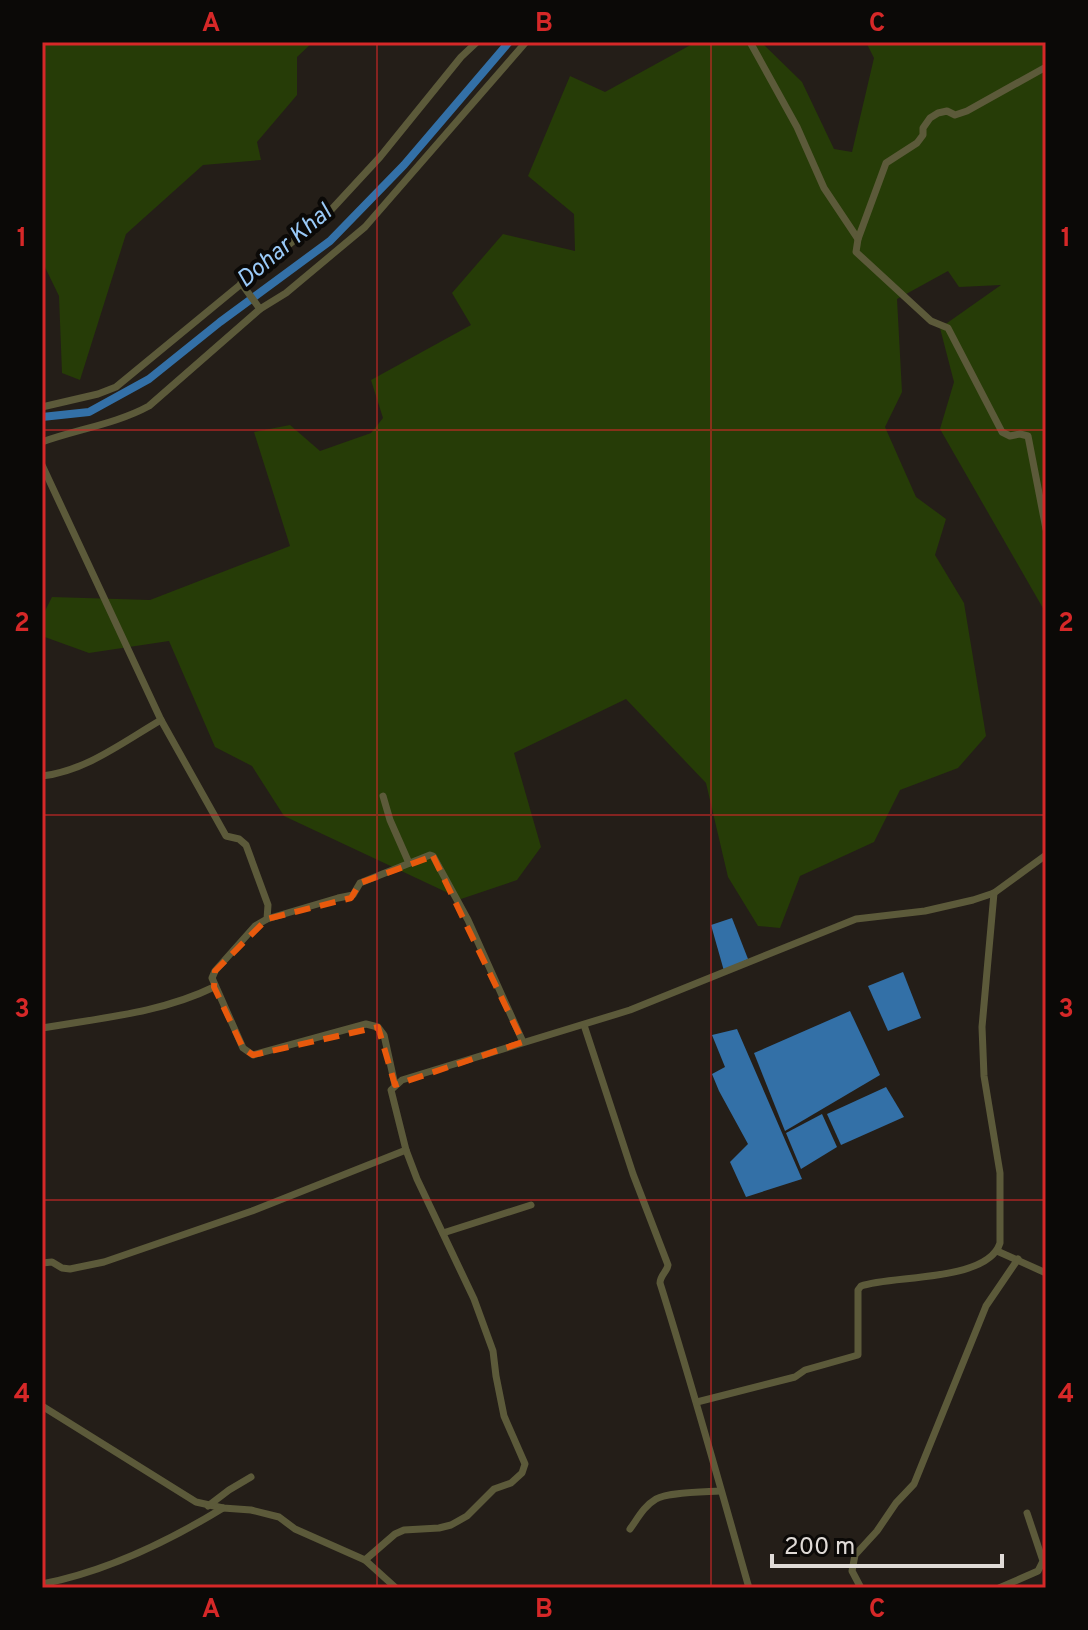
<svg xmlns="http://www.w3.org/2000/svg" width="1088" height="1630" font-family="Overpass,sans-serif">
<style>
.green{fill:#263c07}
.water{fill:#3370a7}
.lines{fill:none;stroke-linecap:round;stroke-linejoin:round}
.canal{stroke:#3370a7;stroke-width:8}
.street{stroke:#5c5a3a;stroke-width:7}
.marked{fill:none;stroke:#e8590c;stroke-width:6;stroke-dasharray:16 10;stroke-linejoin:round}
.grid{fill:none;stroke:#d62828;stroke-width:2;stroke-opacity:0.55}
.labels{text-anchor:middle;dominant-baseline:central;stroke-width:8;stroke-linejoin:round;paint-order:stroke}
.water-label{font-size:24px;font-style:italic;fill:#9acaf8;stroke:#0b0907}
.neatline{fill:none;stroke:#d62828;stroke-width:3}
.grid-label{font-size:26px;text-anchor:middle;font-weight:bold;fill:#d62828}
</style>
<rect width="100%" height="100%" fill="#241e18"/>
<!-- green -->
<g class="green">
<polygon points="42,42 313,42 297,57 297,95 257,142 261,160 203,165 126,234 80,380 62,373 59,296 42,261"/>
<polygon points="696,42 761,42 802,82 834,149 852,152 874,58 866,42 1046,42 1046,608 1044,610 940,429 954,382 940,328 1001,285 959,287 948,271 897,299 902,392 885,427 916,497 946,519 935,555 964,603 986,736 958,768 900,790 874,842 800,876 780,928 758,926 728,877 706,783 626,699 514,753 541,847 517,880 461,899 284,816 252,766 215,747 169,641 89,653 42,636 42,617 52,597 150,600 290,546 254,432 290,425 320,451 371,433 383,418 371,380 471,325 452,293 503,234 575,251 574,214 528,176 570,76 605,92"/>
</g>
<!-- water -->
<g class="water">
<polygon points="732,918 748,959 724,971 711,925"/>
<polygon points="903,972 921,1018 888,1031 868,986"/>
<polygon points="850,1011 880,1075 785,1131 754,1053"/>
<polygon points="737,1029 802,1179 746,1197 730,1162 748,1144 719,1091 712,1074 725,1067 712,1035"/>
<polygon points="886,1087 904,1117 841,1145 827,1114"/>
<polygon points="822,1114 837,1147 801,1169 786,1133"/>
</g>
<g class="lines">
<!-- canal -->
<polyline class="canal" points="42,417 89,412 149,379 220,322 330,241 404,165 509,42"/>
<!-- street -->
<g class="street">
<polyline points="750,42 797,127 824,188 858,239 856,252 931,321 948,328 1002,432 1010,436 1020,434 1028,436 1046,529"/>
<polyline points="858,239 886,163 917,143 923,135 923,128 930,118 938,113 947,111 955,115 967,111 1046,67"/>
<polyline points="241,283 260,309"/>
<polyline points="42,407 98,394 116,387 331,210 380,157 461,57 477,42"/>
<path d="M42 442C78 429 116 424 149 406L260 309 286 293 365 227 526 42"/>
<polyline points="42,465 161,720 226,836 239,839 246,845 268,905 267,919 255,926 215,971 212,978 243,1048 253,1055 366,1024 378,1027 384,1035 395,1085"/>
<path d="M42 776C86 771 123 742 161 720"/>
<polyline points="383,796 390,820 409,863"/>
<polyline points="267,919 338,898 353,895 360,883 430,855 433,856 468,920 523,1042"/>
<path d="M584 1025 633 1174 668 1265C667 1272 660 1275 660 1283 692 1384 720 1486 749 1588"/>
<path d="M42 1028C100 1018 161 1013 214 987"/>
<polyline points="443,1233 531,1205"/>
<polyline points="997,1251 1046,1273"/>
<polyline points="42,1263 52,1262 62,1268 70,1269 104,1262 252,1211 406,1150 391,1090 402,1080 630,1010 856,919 925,911 973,900 994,893 1046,855"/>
<path d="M697 1402 795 1377 805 1370 858 1355V1290L861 1286C892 1275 988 1282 1000 1243V1173L984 1076 982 1027 994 893"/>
<polyline points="42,1406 196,1502 223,1508 251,1510 279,1517 295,1529 365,1560 396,1588"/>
<polyline points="208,1506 229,1490 251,1477"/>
<path d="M630 1529C638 1518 644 1506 656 1499 668 1492 704 1492 720 1491"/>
<polyline points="365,1560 395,1534 404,1530 439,1528 451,1525 467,1516 494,1489 511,1483 522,1473 525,1464 504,1416 496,1376 493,1351 474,1299 417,1179 406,1150"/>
<path d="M42 1584C104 1572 169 1541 223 1508"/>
<polyline points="861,1588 852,1571 855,1555 877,1531 896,1503 914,1484 986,1306 1018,1259"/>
<polyline points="999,1588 1038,1571 1043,1561 1027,1513"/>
</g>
</g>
<!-- marked area -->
<path class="marked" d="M433 856 523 1042 395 1085 378 1027 253 1055 243 1048 214 987 215 971 267 919 351 898 360 883Z"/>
<!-- grid -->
<path class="grid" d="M377 42V1588M711 42V1588M42 430H1046M42 815H1046M42 1200H1046"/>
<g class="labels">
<!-- water labels -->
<g class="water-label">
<text transform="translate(285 247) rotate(-40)">Dohar Khal</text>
</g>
</g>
<!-- border -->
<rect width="1088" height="1630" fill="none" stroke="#0b0907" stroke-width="88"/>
<!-- scale -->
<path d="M772 1554v12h230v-12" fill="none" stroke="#e0dbd7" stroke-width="4"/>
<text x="784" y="1554" font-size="24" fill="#e0dbd7" stroke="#0b0907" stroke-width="6" paint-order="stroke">200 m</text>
<rect x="44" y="44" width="1000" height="1542" class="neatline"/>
<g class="grid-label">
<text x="211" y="31">A</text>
<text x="544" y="31">B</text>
<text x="877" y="31">C</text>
<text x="22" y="246">1</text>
<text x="1066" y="246">1</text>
<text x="22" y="631">2</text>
<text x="1066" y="631">2</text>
<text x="22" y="1017">3</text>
<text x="1066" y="1017">3</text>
<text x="22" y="1402">4</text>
<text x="1066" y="1402">4</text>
<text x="211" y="1617">A</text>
<text x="544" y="1617">B</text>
<text x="877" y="1617">C</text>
</g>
</svg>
